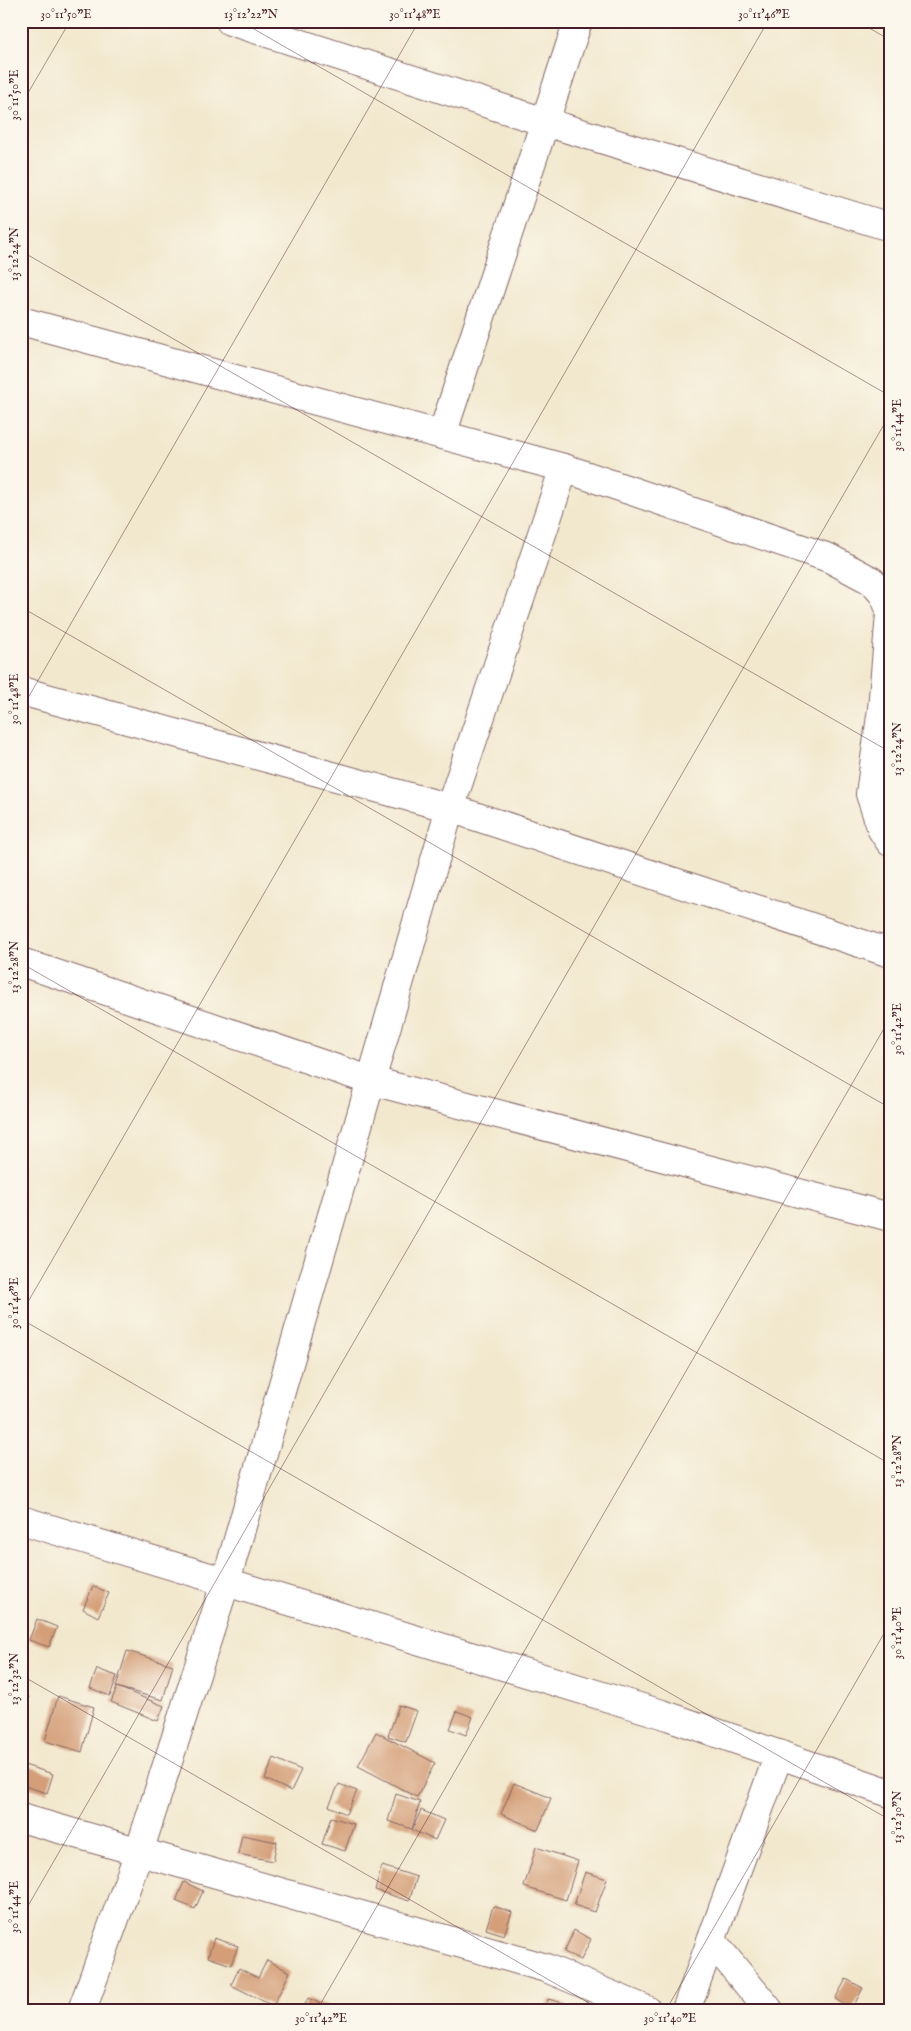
<svg xmlns="http://www.w3.org/2000/svg" width="911" height="2031" font-family="'IM FELL English',serif">
<style>
.building{fill:#d49f78}
.lines{fill:none;stroke-linecap:round;stroke-linejoin:round}
.street-casing{stroke:#856564;stroke-width:30}
.street{stroke:#fff;stroke-width:28}
.ticks{fill:none;stroke:#4a1f2b;stroke-width:1;stroke-opacity:0.45}
.neatline{fill:none;stroke:#4a1f2b;stroke-width:2}
.ticks-label{font-size:12px;text-anchor:middle;fill:#4a1f2b}
</style>
<rect width="100%" height="100%" fill="#fbf7ec"/>
<filter id="ink" filterUnits="userSpaceOnUse"><feTurbulence type="fractalNoise" baseFrequency=".02" numOctaves="2"/><feDisplacementMap in="SourceGraphic" scale="10" xChannelSelector="R" yChannelSelector="G"/><feConvolveMatrix kernelMatrix="1 2 1 2 8 2 1 2 1" color-interpolation-filters="sRGB"/></filter>
<filter id="wash" filterUnits="userSpaceOnUse"><feTurbulence type="fractalNoise" baseFrequency=".0096" numOctaves="4" result="noise"/><feDisplacementMap in="SourceGraphic" scale="20" xChannelSelector="R" yChannelSelector="G"/><feGaussianBlur stdDeviation="1.12" result="paint"/><feColorMatrix in="noise" values="0 0 0 0 0 0 0 0 0 0 0 0 0 0 0 0 0 1.4 0 .05"/><feComposite in="paint" operator="in"/></filter>
<g filter="url(#wash)">
<rect width="100%" height="100%" fill="#f2e8ce"/>
<g id="blocks">
<!-- building -->
<g class="building">
<polygon points="93,1586 109,1593 98,1617 83,1609"/>
<polygon points="37,1619 57,1627 49,1647 29,1640"/>
<polygon points="127,1651 173,1665 163,1700 116,1687"/>
<polygon points="97,1669 117,1676 110,1696 90,1688"/>
<polygon points="117,1687 164,1706 158,1721 111,1702"/>
<polygon points="21,1695 29,1697 22,1723 21,1723"/>
<polygon points="58,1696 94,1707 82,1752 45,1741"/>
<polygon points="399,1705 417,1711 406,1742 388,1736"/>
<polygon points="457,1711 473,1717 466,1735 450,1729"/>
<polygon points="376,1732 435,1763 417,1797 358,1766"/>
<polygon points="274,1758 301,1770 291,1791 265,1779"/>
<polygon points="21,1764 53,1774 47,1793 21,1785"/>
<polygon points="514,1783 551,1798 538,1830 501,1814"/>
<polygon points="339,1784 357,1791 346,1814 329,1806"/>
<polygon points="396,1794 420,1802 412,1829 388,1821"/>
<polygon points="421,1810 444,1820 435,1840 412,1830"/>
<polygon points="331,1817 354,1824 345,1851 322,1844"/>
<polygon points="242,1835 277,1842 273,1861 238,1854"/>
<polygon points="536,1847 578,1861 566,1900 524,1887"/>
<polygon points="382,1866 417,1877 409,1901 375,1890"/>
<polygon points="585,1872 607,1879 595,1912 574,1905"/>
<polygon points="184,1882 203,1891 195,1909 176,1901"/>
<polygon points="493,1906 512,1912 504,1935 486,1929"/>
<polygon points="574,1930 591,1939 581,1960 564,1952"/>
<polygon points="214,1938 238,1946 231,1965 208,1957"/>
<polygon points="267,1960 290,1972 273,2006 231,1985 239,1968 258,1978"/>
<polygon points="846,1979 863,1988 852,2009 835,1999"/>
<polygon points="308,1998 335,2010 303,2010"/>
<polygon points="548,1999 567,2004 565,2010 546,2010"/>
</g>
</g>
</g>
<g filter="url(#ink)">
<use href="#blocks" fill-opacity="0" stroke="#856564" stroke-width="1"/>
<g class="lines">
<defs>
<g id="street">
<polyline points="230,21 545,122 890,227"/>
<polyline points="21,321 564,468 829,558 872,581 884,595 890,610"/>
<polyline points="442,435 578,21"/>
<polyline points="890,614 882,709 870,794 882,830 890,842"/>
<polyline points="21,691 450,808 890,953"/>
<polyline points="21,962 372,1081 890,1217"/>
<polyline points="21,1520 662,1714 890,1793"/>
<polyline points="21,1818 546,1968 647,2010"/>
<polyline points="711,1940 769,2010"/>
<polyline points="82,2010 139,1852 226,1581 450,808 564,468"/>
<polyline points="686,2010 779,1754"/>
</g>
</defs>
<!-- street casing -->
<use href="#street" class="street-casing"/>
<!-- street -->
<use href="#street" class="street"/>
</g>
</g>
<!-- ticks -->
<path class="ticks" d="M240 21 890 396M857 21 890 40M21 105 70 21M21 251 890 752M21 607 890 1108M21 710 419 21M21 963 890 1464M21 1314 768 21M21 1319 890 1820M21 1675 601 2010M21 1918 890 414M317 2010 890 1018M666 2010 890 1623"/>
<!-- margin -->
<rect width="911" height="2031" fill="none" stroke="#fbf7ec" stroke-width="55"/>
<rect x="28" y="28" width="856" height="1976" class="neatline"/>
<g class="ticks-label">
<text x="66" y="18">30°11'50"E</text>
<text x="251" y="18">13°12'22"N</text>
<text x="415" y="18">30°11'48"E</text>
<text x="764" y="18">30°11'46"E</text>
<text transform="translate(14 95) rotate(-90)" y="4">30°11'50"E</text>
<text transform="translate(14 254) rotate(-90)" y="4">13°12'24"N</text>
<text transform="translate(897 425) rotate(-90)" y="4">30°11'44"E</text>
<text transform="translate(14 699) rotate(-90)" y="4">30°11'48"E</text>
<text transform="translate(897 749) rotate(-90)" y="4">13°12'24"N</text>
<text transform="translate(14 967) rotate(-90)" y="4">13°12'28"N</text>
<text transform="translate(897 1029) rotate(-90)" y="4">30°11'42"E</text>
<text transform="translate(14 1303) rotate(-90)" y="4">30°11'46"E</text>
<text transform="translate(897 1461) rotate(-90)" y="4">13°12'28"N</text>
<text transform="translate(897 1633) rotate(-90)" y="4">30°11'40"E</text>
<text transform="translate(14 1679) rotate(-90)" y="4">13°12'32"N</text>
<text transform="translate(897 1817) rotate(-90)" y="4">13°12'30"N</text>
<text transform="translate(14 1907) rotate(-90)" y="4">30°11'44"E</text>
<text x="321" y="2022">30°11'42"E</text>
<text x="670" y="2022">30°11'40"E</text>
</g>
</svg>
